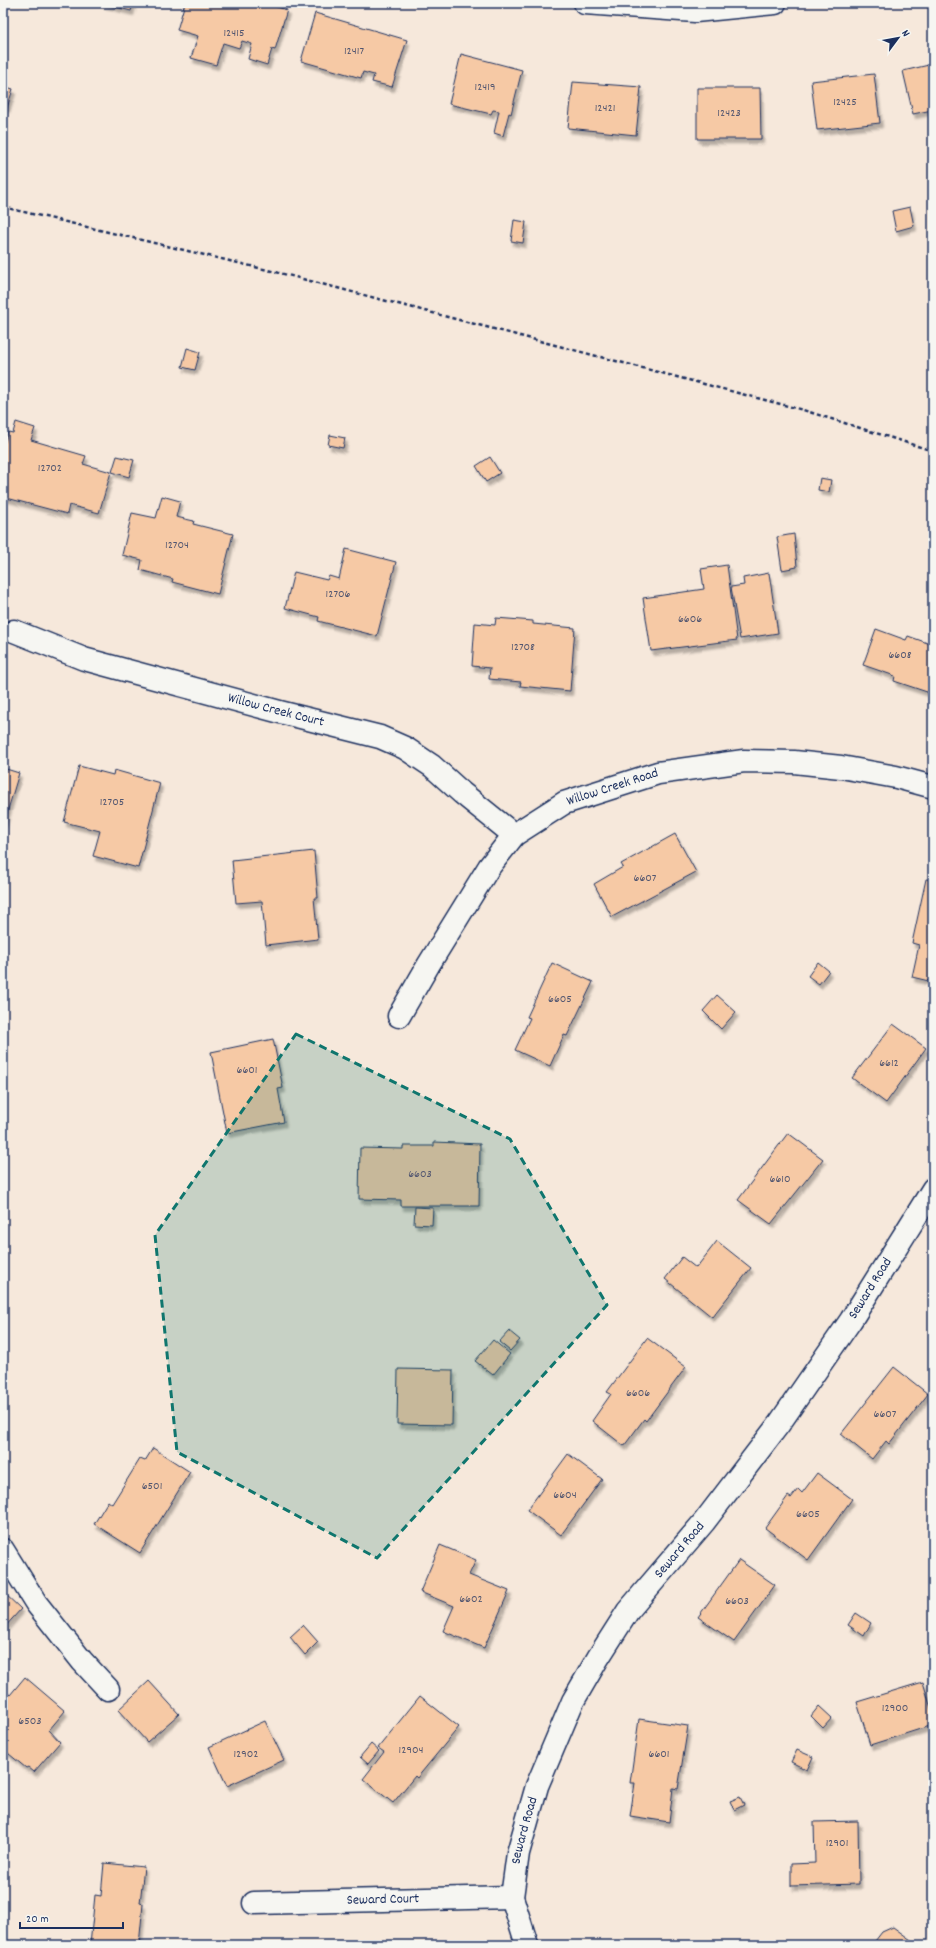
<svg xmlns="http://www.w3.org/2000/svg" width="936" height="1948" font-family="Dekko,sans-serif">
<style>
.building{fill:#f6c9a5;stroke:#1b2f5e;filter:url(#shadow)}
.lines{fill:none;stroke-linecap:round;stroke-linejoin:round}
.street-casing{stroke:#1b2f5e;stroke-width:25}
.path{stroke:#1b2f5e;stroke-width:2.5;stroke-dasharray:4 3;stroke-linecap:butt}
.street{stroke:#f6f6f2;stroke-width:22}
.marked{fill:#0f766e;fill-opacity:0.2;stroke:#0f766e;stroke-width:3;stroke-dasharray:8 5;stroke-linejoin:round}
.labels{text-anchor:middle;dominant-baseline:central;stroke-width:3;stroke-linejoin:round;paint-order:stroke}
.number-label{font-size:12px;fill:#525670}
.street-label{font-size:14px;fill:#1b2f5e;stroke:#f6f6f2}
</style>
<defs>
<filter id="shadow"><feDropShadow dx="2.5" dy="4.5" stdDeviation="1" flood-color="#0004"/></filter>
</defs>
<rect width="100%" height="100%" fill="#f6e8db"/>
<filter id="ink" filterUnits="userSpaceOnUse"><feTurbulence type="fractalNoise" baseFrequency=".025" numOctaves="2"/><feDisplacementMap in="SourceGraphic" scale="8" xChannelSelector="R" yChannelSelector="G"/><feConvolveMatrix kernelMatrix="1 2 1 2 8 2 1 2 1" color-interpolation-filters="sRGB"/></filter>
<g filter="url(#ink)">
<!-- building -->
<g class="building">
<polygon points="100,3 133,3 131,11"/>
<polygon points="185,3 264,3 287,10 275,50 272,49 267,65 248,59 252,44 242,41 239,48 223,43 216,65 191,58 198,36 177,30"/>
<polygon points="315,13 407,40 392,87 372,82 374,75 363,72 361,78 301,61"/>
<polygon points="461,54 522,70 511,114 509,113 503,136 494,133 499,111 493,110 491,114 449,104"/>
<polygon points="933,64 933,115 932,110 913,114 903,71"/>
<polygon points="874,74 880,123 817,130 811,81"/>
<polygon points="573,82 641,87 636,135 568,128"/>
<polygon points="3,86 13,89 7,108 3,106"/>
<polygon points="697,88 760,88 761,139 697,139"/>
<polygon points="910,207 914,226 896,231 892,211"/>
<polygon points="514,220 526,222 523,243 511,241"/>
<polygon points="187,348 200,352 195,370 182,367"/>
<polygon points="16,422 35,428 31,440 86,456 83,464 111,472 99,513 69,505 67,514 3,497 3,448 8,432 13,433"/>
<polygon points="330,435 345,438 343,448 328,445"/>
<polygon points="117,456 134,460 129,477 112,472"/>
<polygon points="490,457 500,473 486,482 476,466"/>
<polygon points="820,478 831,480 829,492 818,490"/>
<polygon points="162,496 180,501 176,517 194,521 193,524 233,534 218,594 172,582 173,579 140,570 142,560 122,555 132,513 156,518"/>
<polygon points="794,534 797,567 782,570 777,537"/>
<polygon points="346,549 396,562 377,636 318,621 319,617 285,608 294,572 327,580 329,576 339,579"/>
<polygon points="727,565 737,640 651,651 643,598 704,589 701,569"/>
<polygon points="769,573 778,633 740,639 731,587 744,585 743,578"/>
<polygon points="496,618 533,621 533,624 575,628 570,691 520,686 521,682 489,679 490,668 472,666 475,623 495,625"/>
<polygon points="876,629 906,640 908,636 933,645 933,694 894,681 895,676 863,665"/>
<polygon points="79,766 113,775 114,770 160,783 138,868 93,856 100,831 64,822"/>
<polygon points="3,768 19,773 4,823 3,823"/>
<polygon points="675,834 696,872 612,917 594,884 623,867 621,864"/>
<polygon points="314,851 318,898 314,898 318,939 266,945 262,901 236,903 232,860"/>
<polygon points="926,879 933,880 933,982 912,977 919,945 912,943"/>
<polygon points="818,962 829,971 819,984 808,976"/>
<polygon points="552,963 593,982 567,1036 564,1035 550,1066 515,1050 530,1018 527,1017"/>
<polygon points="717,995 736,1012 721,1029 703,1011"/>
<polygon points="893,1024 926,1048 886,1103 852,1078"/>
<polygon points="273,1039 283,1088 278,1089 284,1122 227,1133 211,1052"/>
<polygon points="788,1133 823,1159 771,1224 738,1200"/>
<polygon points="434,1142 480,1144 479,1206 401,1206 401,1200 359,1199 360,1148 403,1149 403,1146 434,1146"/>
<polygon points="415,1207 433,1208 432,1225 414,1224"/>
<polygon points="717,1241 751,1268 712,1317 665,1279 682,1257 696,1268"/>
<polygon points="509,1331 520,1340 510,1351 499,1342"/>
<polygon points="647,1338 686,1367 646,1421 644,1419 624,1446 592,1421 611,1394 607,1392"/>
<polygon points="493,1340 510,1354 493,1375 475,1361"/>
<polygon points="894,1367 928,1394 889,1444 886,1441 872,1459 841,1434"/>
<polygon points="398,1369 453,1370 452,1425 397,1424"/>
<polygon points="153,1448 190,1472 140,1553 94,1524 108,1501 112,1504 140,1459 145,1461"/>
<polygon points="568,1454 602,1479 561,1535 527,1510"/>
<polygon points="817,1473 852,1499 808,1560 765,1528 788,1496 791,1498 798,1489 802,1493"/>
<polygon points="440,1545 476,1560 469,1575 509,1591 484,1648 443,1631 454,1606 420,1592"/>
<polygon points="739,1560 775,1585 734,1642 698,1617"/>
<polygon points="3,1592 21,1609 3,1629"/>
<polygon points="856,1613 871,1623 864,1636 848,1625"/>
<polygon points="303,1625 318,1642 305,1655 290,1637"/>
<polygon points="25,1677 65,1711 49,1730 60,1742 34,1772 28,1767 26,1768 3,1749 3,1692 5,1693 7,1692 10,1695"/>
<polygon points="149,1681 179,1714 147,1742 118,1710"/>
<polygon points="923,1682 933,1715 933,1725 870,1745 857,1702"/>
<polygon points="420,1696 459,1727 417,1778 415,1776 393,1803 363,1779 384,1752 378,1748"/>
<polygon points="819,1706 832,1718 823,1728 811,1716"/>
<polygon points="639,1719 688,1726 678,1789 673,1788 669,1822 630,1816 635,1783 630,1783"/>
<polygon points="265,1721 284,1760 227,1786 209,1747"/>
<polygon points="371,1744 379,1751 368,1764 360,1757"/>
<polygon points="797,1750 813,1757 807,1770 791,1762"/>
<polygon points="740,1797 744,1805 734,1810 730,1801"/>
<polygon points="858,1821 859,1884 791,1886 791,1864 815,1863 814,1822"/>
<polygon points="104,1863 144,1867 140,1903 143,1904 139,1945 90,1945 95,1895 101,1896"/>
<polygon points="893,1927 918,1945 872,1945 882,1932"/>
</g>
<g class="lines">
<defs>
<g id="street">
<polyline points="585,3 695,11 775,3"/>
<path id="s1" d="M14 631 84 659 280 712 380 737 405 748 432 766 462 793 514 835"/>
<path id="s2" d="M399 1016 429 964 489 867 514 835 564 803 658 773 744 761 794 762 841 767 896 777 933 787"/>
<polyline points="3,1550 36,1603 82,1661 108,1689"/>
<path id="s3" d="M254 1903 512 1897"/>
<path id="s4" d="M527 1945 512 1897 518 1853 537 1786 573 1701 598 1658 628 1611 704 1522 779 1424 851 1320 933 1189"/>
</g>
</defs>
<!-- street casing -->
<use href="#street" class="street-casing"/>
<!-- path -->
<polyline class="path" points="3,207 276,272 803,410 933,451"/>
<!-- street -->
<use href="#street" class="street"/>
</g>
</g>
<!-- marked area -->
<path class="marked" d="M296 1034 510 1139 607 1305 377 1558 177 1452 155 1235Z"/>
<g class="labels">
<!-- number labels -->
<g class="number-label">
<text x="234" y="33">12415</text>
<text x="354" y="51">12417</text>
<text x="485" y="87">12419</text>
<text x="845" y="102">12425</text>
<text x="605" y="108">12421</text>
<text x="729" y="113">12423</text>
<text x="50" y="468">12702</text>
<text x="177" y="545">12704</text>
<text x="338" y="594">12706</text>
<text x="690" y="619">6606</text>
<text x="523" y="647">12708</text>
<text x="900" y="655">6608</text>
<text x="112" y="802">12705</text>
<text x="645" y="878">6607</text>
<text x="560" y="999">6605</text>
<text x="889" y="1063">6612</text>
<text x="247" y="1070">6601</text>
<text x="420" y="1174">6603</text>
<text x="780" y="1179">6610</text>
<text x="638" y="1393">6606</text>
<text x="885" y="1414">6607</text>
<text x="152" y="1486">6501</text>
<text x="565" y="1495">6604</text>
<text x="808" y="1514">6605</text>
<text x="471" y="1599">6602</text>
<text x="737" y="1601">6603</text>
<text x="895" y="1708">12900</text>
<text x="30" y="1721">6503</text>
<text x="411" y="1750">12904</text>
<text x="246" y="1754">12902</text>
<text x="659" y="1754">6601</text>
<text x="837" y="1843">12901</text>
</g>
<!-- street labels -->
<g class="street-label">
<text stroke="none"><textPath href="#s1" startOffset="274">Willow Creek Court</textPath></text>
<text stroke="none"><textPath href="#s2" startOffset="325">Willow Creek Road</textPath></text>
<text stroke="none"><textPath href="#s4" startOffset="766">Seward Road</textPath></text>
<text stroke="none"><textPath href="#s4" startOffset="442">Seward Road</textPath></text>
<text stroke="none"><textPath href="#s4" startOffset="118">Seward Road</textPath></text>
<text stroke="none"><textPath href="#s3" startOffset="129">Seward Court</textPath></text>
</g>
</g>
<!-- margin -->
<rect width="936" height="1948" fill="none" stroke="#f6f6f2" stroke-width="16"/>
<rect x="8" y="8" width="920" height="1932" fill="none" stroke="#1b2f5e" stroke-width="1.5" filter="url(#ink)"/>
<!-- north arrow -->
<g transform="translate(898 38) rotate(58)" stroke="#f6f6f2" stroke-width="3" paint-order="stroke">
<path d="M0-3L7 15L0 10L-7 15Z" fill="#1b2f5e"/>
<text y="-6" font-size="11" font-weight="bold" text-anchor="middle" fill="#1b2f5e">N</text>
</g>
<!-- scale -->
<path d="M20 1922v6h103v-6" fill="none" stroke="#1b2f5e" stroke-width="2"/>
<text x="26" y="1922" font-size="12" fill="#1b2f5e" stroke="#f6f6f2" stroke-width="3" paint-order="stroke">20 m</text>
</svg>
